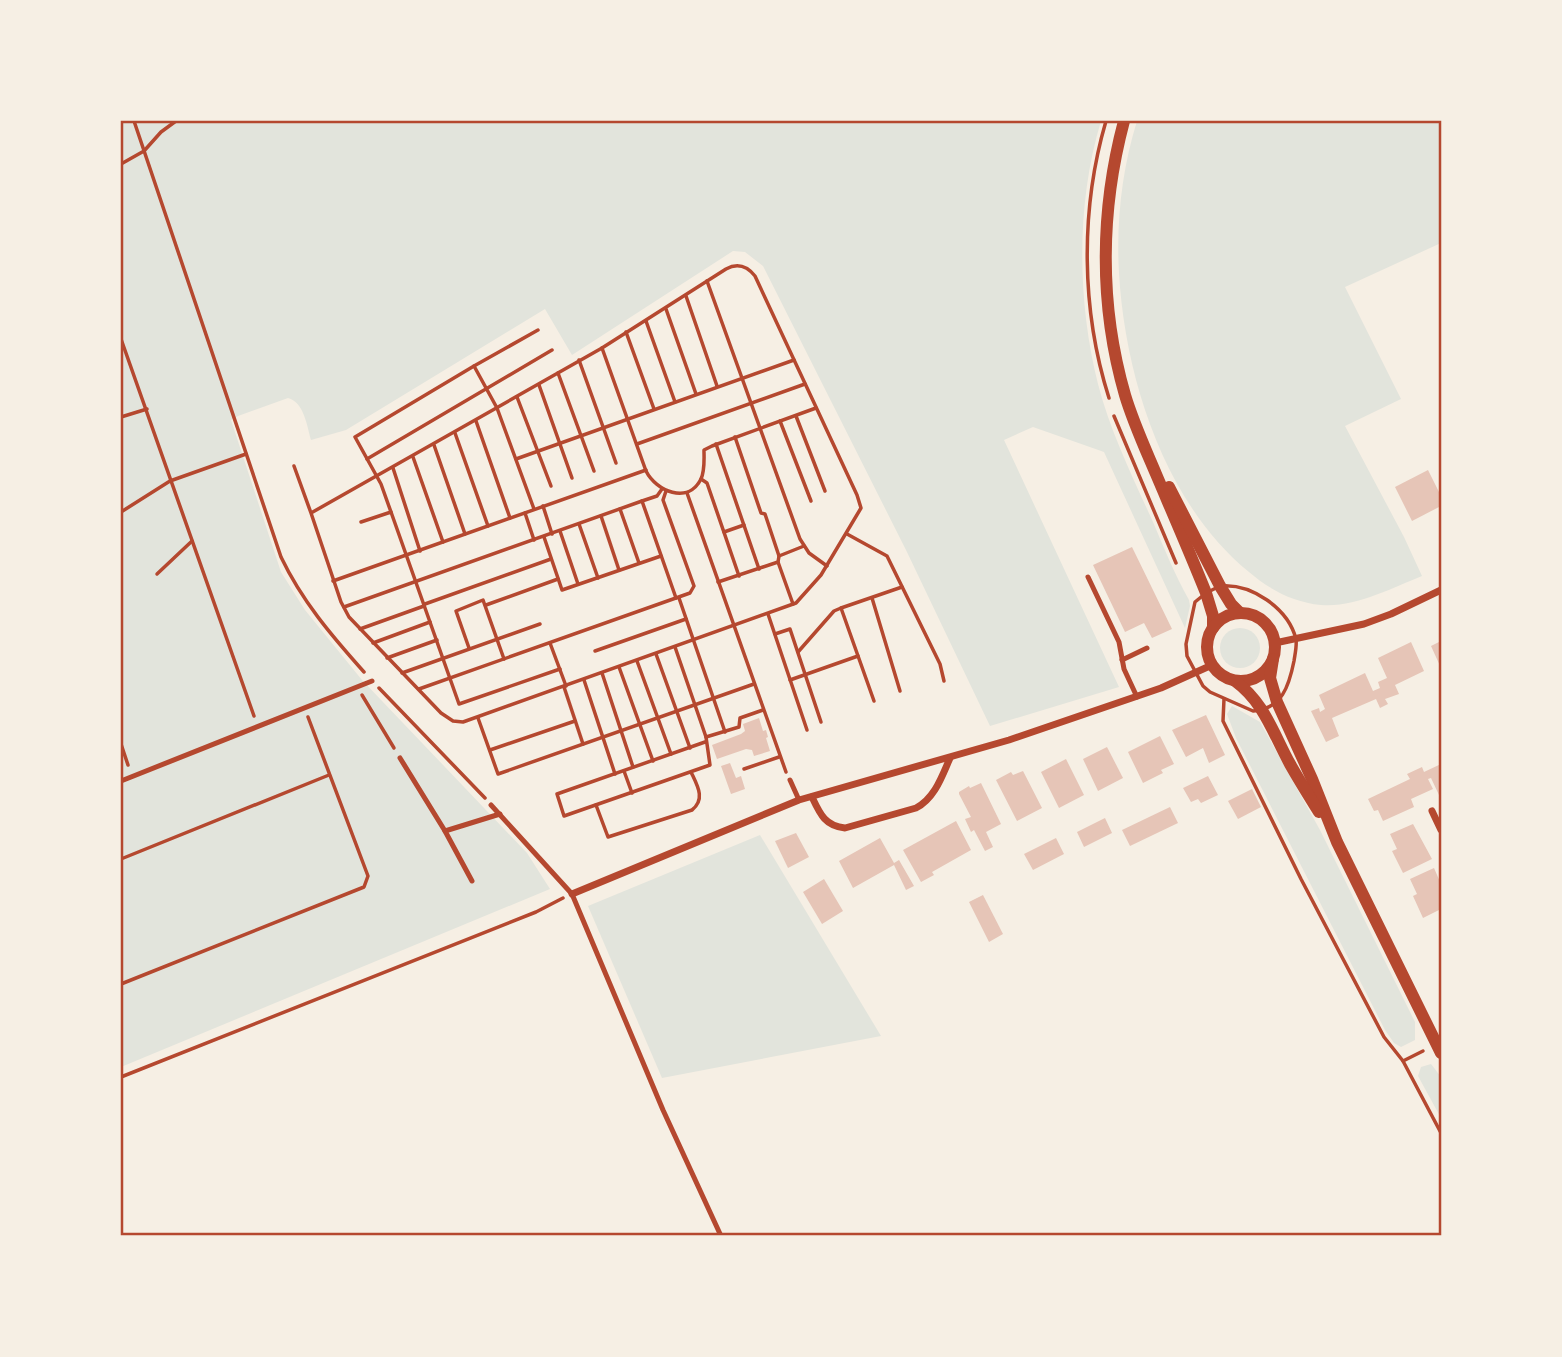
<svg xmlns="http://www.w3.org/2000/svg" width="1562" height="1357" font-family="'Titillium Web',sans-serif">
<style>
.green{fill:#e2e4dc}
.building{fill:#e6c5b7}
.lines{fill:none;stroke-linecap:round;stroke-linejoin:round}
.path{stroke:#b5482f;stroke-width:3.5}
.service{stroke:#b5482f;stroke-width:5}
.minor{stroke:#b5482f;stroke-width:7}
.tertiary{stroke:#b5482f;stroke-width:12}
.neatline{fill:none;stroke:#b5482f;stroke-width:2.5}
</style>
<rect width="100%" height="100%" fill="#f6efe4"/>
<!-- green -->
<g class="green">
<path d="M121 121H1101C1076 203 1077 301 1098 384 1110 431 1133 478 1153 522 1164 548 1175 575 1189 600L1190 606 1185 628 1104 452 1033 427 1004 440 1119 687 990 726 906 550 763 266 745 252 733 251 572 355 545 309 346 430 311 440C307 426 304 402 288 398L238 416 231 420 281 572 305 610 362 680 527 853 550 889 121 1067Z"/>
<path d="M1137 121H1441V243L1345 287 1401 399 1345 426 1404 537 1422 576C1392 588 1354 608 1321 605 1293 602 1270 590 1249 572 1165 504 1125 378 1119 273 1116 222 1122 169 1137 121Z"/>
<circle cx="1240" cy="648" r="20"/>
<polygon points="1232,706 1260,722 1320,830 1415,1022 1415,1040 1401,1047 1394,1043 1385,1030 1236,738 1227,714"/>
<polygon points="760,835 881,1036 662,1078 588,906"/>
<polygon points="1431,1064 1441,1077 1441,1118 1418,1076 1421,1067"/>
</g>
<!-- building -->
<g class="building">
<polygon points="1428,470 1441,496 1441,506 1412,521 1395,487"/>
<polygon points="1132,547 1172,629 1152,638 1144,623 1125,632 1093,565"/>
<polygon points="1441,641 1441,668 1431,646"/>
<polygon points="1411,642 1424,671 1395,685 1399,694 1385,699 1388,704 1380,708 1376,699 1332,718 1339,736 1326,742 1311,711 1319,708 1320,712 1325,709 1319,695 1365,673 1373,691 1380,688 1378,682 1387,678 1378,658"/>
<polygon points="1206,715 1225,755 1209,763 1203,748 1186,757 1172,730"/>
<polygon points="759,718 763,731 766,730 768,737 766,738 770,751 754,756 752,750 746,749 717,759 712,745 741,734 745,731 743,724"/>
<polygon points="1160,736 1174,764 1161,770 1163,773 1143,783 1128,752"/>
<polygon points="1107,747 1123,778 1098,791 1083,759"/>
<polygon points="1066,759 1084,795 1059,808 1041,772"/>
<polygon points="730,763 736,778 741,776 745,789 731,794 721,766"/>
<polygon points="1441,764 1441,794 1439,795 1431,778 1428,779 1433,789 1411,799 1414,807 1383,821 1378,810 1374,811 1368,799 1410,779 1407,774 1422,767 1424,772"/>
<polygon points="1023,771 1042,808 1017,821 996,780 1011,772 1013,775"/>
<polygon points="1208,776 1218,795 1201,803 1198,799 1191,802 1183,788"/>
<polygon points="981,783 1001,824 986,832 993,847 985,851 974,830 971,832 965,819 971,817 959,794 959,792 969,786 970,788"/>
<polygon points="1252,789 1261,807 1238,819 1228,801"/>
<polygon points="1170,807 1178,823 1130,846 1122,830"/>
<polygon points="1105,818 1112,833 1084,847 1077,832"/>
<polygon points="956,821 971,850 932,872 934,875 921,882 903,850"/>
<polygon points="1413,824 1432,859 1403,873 1392,851 1397,849 1390,834"/>
<polygon points="796,833 809,857 788,868 775,841"/>
<polygon points="880,838 894,863 899,860 914,886 906,890 894,865 853,888 839,861"/>
<polygon points="1056,838 1064,854 1033,870 1024,854"/>
<polygon points="1434,868 1441,884 1441,909 1423,918 1413,896 1417,894 1410,879"/>
<polygon points="824,879 843,911 822,924 803,892"/>
<polygon points="983,895 1003,934 989,942 969,902"/>
</g>
<g class="lines">
<!-- path -->
<g class="path">
<path d="M134 121 281 557C302 601 331 635 364 672"/>
<path d="M1106 121C1080 210 1081 310 1109 398"/>
<polyline points="121,164 144,151 161,132 176,121"/>
<polyline points="707,281 800,539 809,553 827,566"/>
<polyline points="686,296 717,386"/>
<polyline points="666,309 696,394"/>
<polyline points="646,321 675,402"/>
<polyline points="626,332 654,409"/>
<polyline points="121,339 254,716"/>
<path d="M602 348 646 471C656 491 688 505 701 479 705 470 704 460 704 450L712 446 816 408"/>
<polyline points="579,360 616,463"/>
<polyline points="558,373 594,471"/>
<polyline points="539,385 572,478"/>
<polyline points="517,397 551,486"/>
<polyline points="796,416 825,491"/>
<polyline points="1114,416 1176,563"/>
<polyline points="121,417 147,409"/>
<polyline points="476,421 510,518"/>
<polyline points="780,421 811,501"/>
<polyline points="455,433 488,526"/>
<polyline points="735,437 761,513 765,514 779,556"/>
<polyline points="637,444 805,384"/>
<polyline points="716,444 759,569"/>
<polyline points="434,445 465,534"/>
<polyline points="413,457 443,542"/>
<polyline points="367,459 552,350"/>
<polyline points="516,459 794,360"/>
<path d="M294 466 311 513 602 348 726 269C737 263 747 266 755 276L857 495 861 508 821 575 796 603 463 722 453 721 441 713 349 617 341 602 311 513"/>
<polyline points="393,468 420,551"/>
<polyline points="701,479 707,483 739,576"/>
<polyline points="687,493 786,772"/>
<polyline points="642,501 676,598"/>
<polyline points="543,506 552,534"/>
<polyline points="534,509 497,408 474,366 538,330"/>
<polyline points="620,509 639,563"/>
<polyline points="121,512 170,481 246,454"/>
<polyline points="391,512 381,484 355,437 474,366"/>
<polyline points="525,513 534,540"/>
<polyline points="601,516 619,570"/>
<polyline points="361,522 391,512 459,704 560,669"/>
<polyline points="579,524 598,578"/>
<polyline points="560,531 578,584"/>
<polyline points="724,532 744,525"/>
<polyline points="847,534 887,556 940,664 944,681"/>
<polyline points="544,537 562,590 661,556"/>
<polyline points="778,562 793,604"/>
<polyline points="157,574 192,541"/>
<polyline points="333,581 646,470"/>
<polyline points="718,582 778,562 779,556 804,546"/>
<path d="M1220 586C1251 583 1288 608 1296 639 1297 646 1295 654 1294 661 1289 686 1282 709 1253 711L1210 692 1203 686 1187 656 1186 644 1195 602 1206 593Z"/>
<polyline points="679,598 725,732"/>
<polyline points="872,598 900,691"/>
<polyline points="425,604 551,559"/>
<polyline points="486,605 558,579"/>
<polyline points="344,607 642,501 657,496 662,489"/>
<polyline points="841,608 902,587"/>
<polyline points="768,614 807,730"/>
<polyline points="360,629 424,606"/>
<polyline points="775,634 790,629 821,722"/>
<polyline points="373,643 430,622"/>
<polyline points="550,643 566,686"/>
<polyline points="675,647 706,737 710,765 564,816 557,794 705,742"/>
<polyline points="469,648 456,611 483,600 504,659"/>
<polyline points="595,651 686,619"/>
<polyline points="798,652 834,611 841,608 874,701"/>
<polyline points="656,654 690,748"/>
<polyline points="387,658 437,640"/>
<polyline points="637,661 671,754"/>
<polyline points="619,667 653,761"/>
<polyline points="402,673 540,624"/>
<polyline points="602,673 633,767"/>
<polyline points="584,680 615,774"/>
<polyline points="790,680 858,656"/>
<polyline points="564,687 583,744"/>
<polyline points="379,688 485,798"/>
<polyline points="419,689 690,593 694,586 663,500 666,491"/>
<polyline points="362,695 394,748"/>
<polyline points="1224,699 1223,721 1301,879 1384,1037 1403,1061 1441,1133"/>
<polyline points="478,718 498,774 754,684"/>
<polyline points="706,737 739,727 740,718 763,710"/>
<polyline points="121,744 128,765"/>
<polyline points="490,750 575,721"/>
<polyline points="744,769 779,757"/>
<polyline points="624,771 632,793"/>
<path d="M596 805 608 837 692 810C706 799 697 785 691 772"/>
<polyline points="121,859 329,775"/>
<polyline points="121,984 364,887 368,876 308,717"/>
<polyline points="1403,1061 1423,1051"/>
<polyline points="121,1077 536,912 563,898"/>
</g>
<!-- service -->
<g class="service">
<polyline points="1088,577 1119,642 1124,669 1137,697"/>
<polyline points="1122,660 1147,648"/>
<polyline points="400,758 445,831 500,814"/>
<polyline points="790,780 799,800"/>
<polyline points="121,781 372,681"/>
<polyline points="491,805 572,894 663,1110 721,1236"/>
<polyline points="445,831 472,881"/>
</g>
<!-- minor -->
<g class="minor">
<polyline points="1275,643 1364,624 1391,614 1441,590"/>
<path d="M812 797C820 814 825 826 845 828L916 808C935 798 942 776 950 758"/>
<polyline points="1432,811 1441,830"/>
<polyline points="572,894 799,800 1009,740 1161,688 1212,665"/>
</g>
<!-- tertiary -->
<g class="tertiary">
<path d="M1124 121C1100 211 1099 305 1125 395 1133 422 1145 448 1156 474 1173 514 1190 553 1206 593L1213 616V628"/>
<polyline points="1169,487 1220,586 1231,604 1240,613"/>
<circle cx="1241" cy="647" r="34"/>
<polyline points="1273,659 1270,678 1277,702 1312,779 1337,842 1441,1053"/>
<path d="M1235 681C1264 702 1273 733 1290 764 1299 780 1309 796 1319 812"/>
</g>
</g>
<!-- border -->
<rect width="1562" height="1357" fill="none" stroke="#f6efe4" stroke-width="245"/>
<rect x="122" y="122" width="1318" height="1112" class="neatline"/>
</svg>
